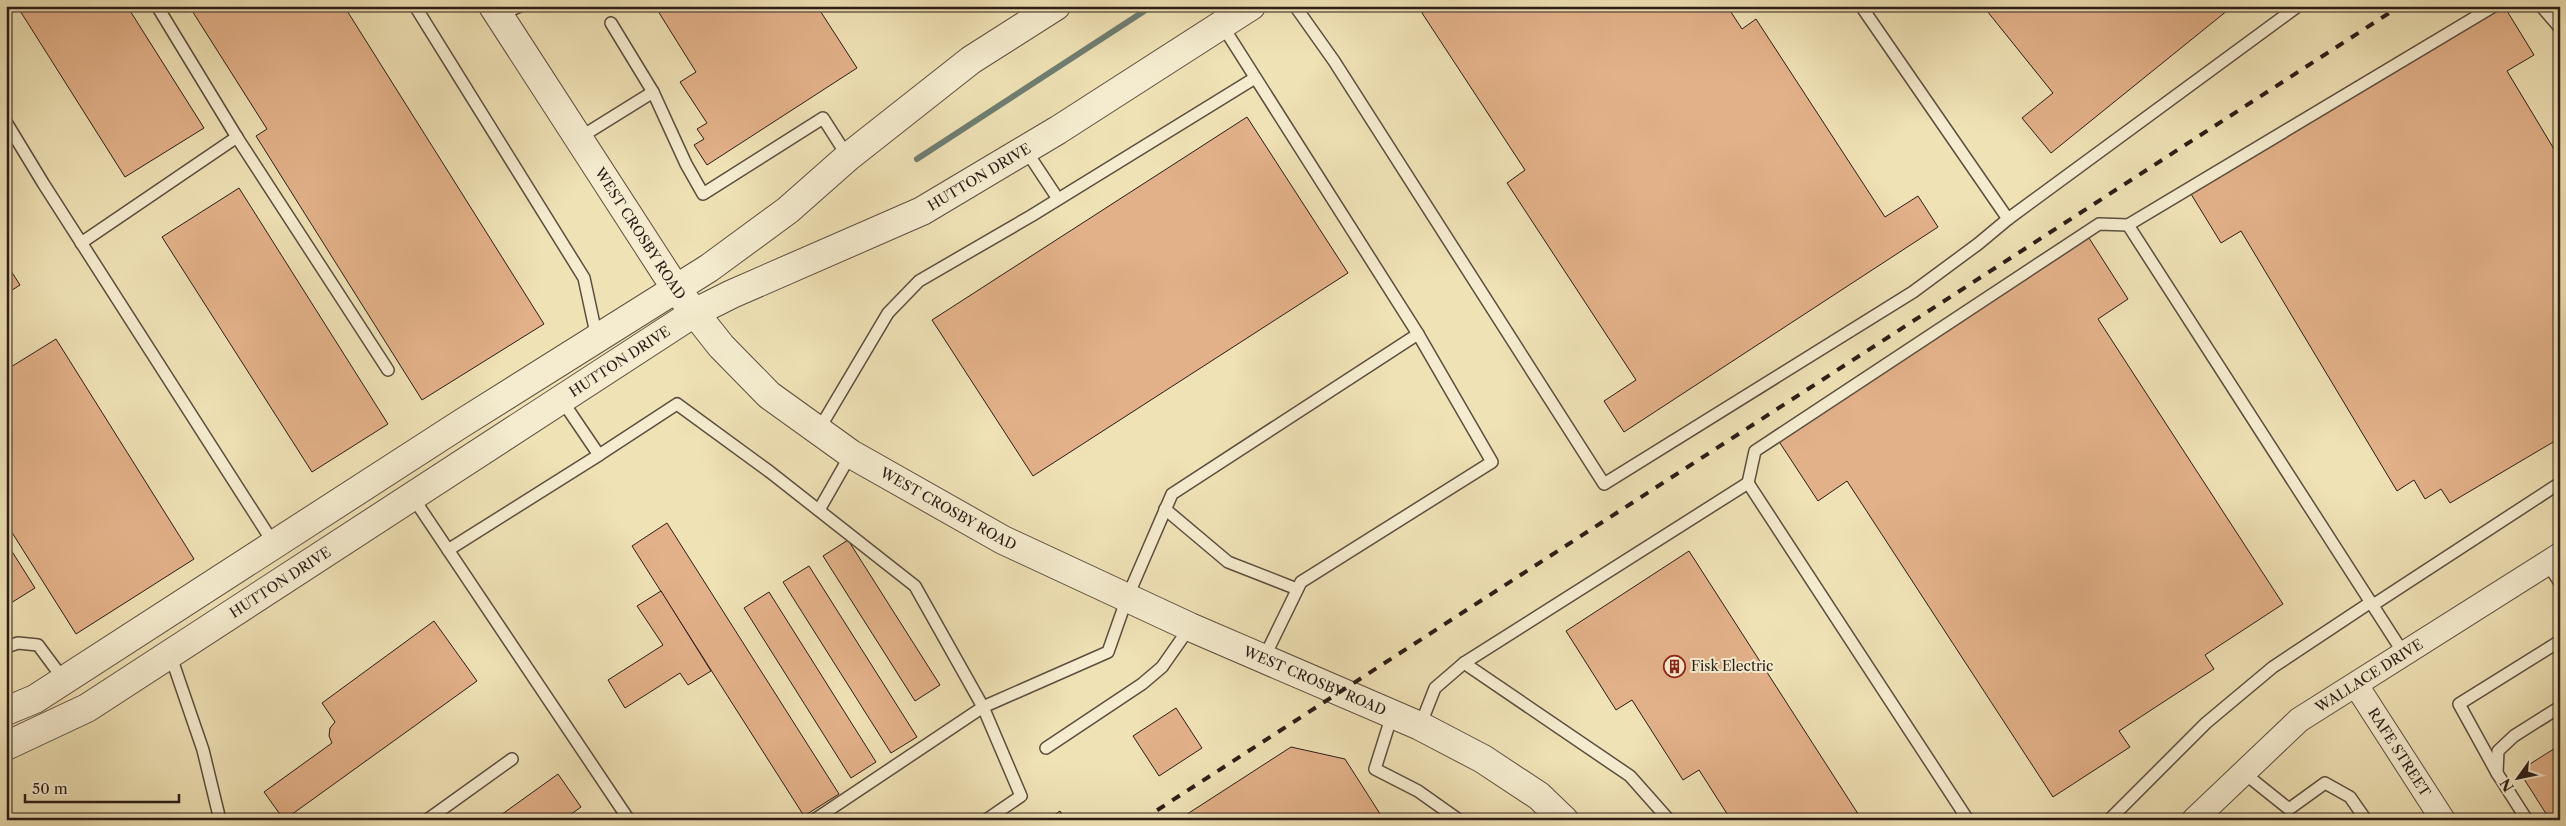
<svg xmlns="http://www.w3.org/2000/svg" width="2566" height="826" font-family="'Libre Caslon Text',serif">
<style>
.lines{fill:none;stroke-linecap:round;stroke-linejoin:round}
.stream{stroke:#6e7e72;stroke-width:6}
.building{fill:#e3b189;stroke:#2b1d17}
.service-casing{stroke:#5c4e3e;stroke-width:14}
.minor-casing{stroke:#5c4e3e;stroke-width:26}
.tertiary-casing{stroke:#5c4e3e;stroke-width:30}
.service{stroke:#f5eccf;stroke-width:11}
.minor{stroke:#f5eccf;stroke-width:24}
.tertiary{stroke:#f5eccf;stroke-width:28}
.rail{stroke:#2b1d17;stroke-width:4;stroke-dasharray:9 9;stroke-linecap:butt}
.labels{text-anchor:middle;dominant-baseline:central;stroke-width:4;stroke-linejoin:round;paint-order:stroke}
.street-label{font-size:14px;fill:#2b1d17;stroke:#f5eccf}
.poi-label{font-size:14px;fill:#2b1d17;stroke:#f5eccf;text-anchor:start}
</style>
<rect width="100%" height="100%" fill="#efe2b5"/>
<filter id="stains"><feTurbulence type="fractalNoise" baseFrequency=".004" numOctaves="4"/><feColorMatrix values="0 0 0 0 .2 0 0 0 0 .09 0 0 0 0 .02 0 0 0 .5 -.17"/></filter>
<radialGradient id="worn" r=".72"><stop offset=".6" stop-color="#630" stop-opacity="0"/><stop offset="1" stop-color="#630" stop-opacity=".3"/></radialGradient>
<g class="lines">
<!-- stream -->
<polyline class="stream" points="917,159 1152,6"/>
</g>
<!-- building -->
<g class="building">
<polygon points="17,6 127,6 204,128 125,177"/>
<polygon points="189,6 344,6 544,324 422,400 256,136 267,129"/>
<polygon points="666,6 817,6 857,68 707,165 694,145 704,139 697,129 707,123 680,82 696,72 658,11"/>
<polygon points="1433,6 1727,6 1742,29 1756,19 1885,217 1918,196 1938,227 1624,432 1604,401 1636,380 1507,183 1525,170 1422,13"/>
<polygon points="1983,6 2233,6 2051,153 2022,118 2053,93"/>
<polygon points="2504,6 2534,55 2507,71 2560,159 2560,438 2450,503 2441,489 2425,499 2414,480 2397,491 2241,231 2221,243 2191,194"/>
<polygon points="1247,117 1348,273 1033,476 932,320"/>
<polygon points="239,188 388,424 312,472 162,237"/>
<polygon points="2089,238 2128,299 2098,319 2283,604 2205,655 2214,669 2119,731 2130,747 2053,797 1847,481 1818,501 1778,440"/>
<polygon points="6,263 20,285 6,294"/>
<polygon points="56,339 194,559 76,634 6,523 6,370"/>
<polygon points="667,523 839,794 804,816 632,546"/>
<polygon points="848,540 940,685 915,701 823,556"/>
<polygon points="6,542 35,588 6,606"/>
<polygon points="1689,551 1862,820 1731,820 1699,770 1683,780 1632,700 1616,710 1566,631"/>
<polygon points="809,566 917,737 891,753 783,582"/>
<polygon points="661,591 711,671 688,685 680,673 625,708 608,680 663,645 637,606"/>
<polygon points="769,592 876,762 851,778 744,608"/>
<polygon points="434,621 477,681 284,820 264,792 332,743 329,736 330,728 335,722 322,703"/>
<polygon points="1176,708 1202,748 1159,776 1133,736"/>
<polygon points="2560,745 2560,820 2550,820 2519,771"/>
<polygon points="1291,747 1345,759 1384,820 1178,820"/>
<polygon points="558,774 581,807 563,820 494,820"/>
<polygon points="1060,811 1065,820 1047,820"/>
</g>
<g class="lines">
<defs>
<g id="service">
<polyline points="157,6 238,139 388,370"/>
<polyline points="415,6 584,278 597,338"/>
<polyline points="1295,6 1334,61 1604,484 1913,292 1978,244 2008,219"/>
<polyline points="1861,6 2008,219 2298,6"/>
<polyline points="2541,6 2560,28"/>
<polyline points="499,15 520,6"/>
<polyline points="611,23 653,92"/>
<polyline points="6,122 43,183 274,544"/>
<polyline points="579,138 653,92 686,164 703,194 823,118 848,157"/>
<polyline points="1025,149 1058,199"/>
<polyline points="81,243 237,137"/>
<polyline points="561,399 599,455 677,404 770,472 915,586 983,707 814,820"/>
<polyline points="818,431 888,313 919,281 1031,216 1255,78"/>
<polyline points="1748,483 1755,451 2099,224 2128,225"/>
<polyline points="412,496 629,820"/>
<polyline points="1165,509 1228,562 1297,589"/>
<polyline points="819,510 851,454"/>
<polyline points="448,550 599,455"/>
<polyline points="2547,563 2560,583"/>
<polyline points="2373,605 2560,483"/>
<polyline points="6,647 18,643 38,645 64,680"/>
<polyline points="170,654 203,750 220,820"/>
<polyline points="2404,654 2128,225 2494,6"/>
<polyline points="1263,660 1301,582 1492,462 1418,334"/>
<polyline points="1464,663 1630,776 1669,820"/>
<polyline points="1392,715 1375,769 1418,791 1459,820"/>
<polyline points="1420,726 1435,688 1464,663 1748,483 1968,820"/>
<polyline points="1046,748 1142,684 1162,667 1190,627"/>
<polyline points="2244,773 2289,809 2325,783 2350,797 2366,820"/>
<polyline points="2497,773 2459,704 2560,641"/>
<polyline points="427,820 512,759"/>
<polyline points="986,820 1021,796 983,707 1108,652 1127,598 1172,494 1418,334 1222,25"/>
<polyline points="2109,820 2206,723 2273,667 2371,602"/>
<polyline points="2527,820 2497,773 2498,751 2514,736 2560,707"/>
</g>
<g id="minor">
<path id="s1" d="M2356 685 2443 820"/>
<path id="s2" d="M2194 820 2299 720 2560 555"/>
</g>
<g id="tertiary">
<path id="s3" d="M493 6 676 289 721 346 769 395 851 454 1003 540 1190 627 1420 726 1483 759 1539 796 1564 820"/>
<polyline points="6,711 35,699 459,425 709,268 788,210 848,157 971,60 1056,6"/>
<path id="s4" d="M6 746 87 708 694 313 732 294 922 211 1058 130 1251 6"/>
</g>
</defs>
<!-- service casing -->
<use href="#service" class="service-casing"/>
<!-- minor casing -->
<use href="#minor" class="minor-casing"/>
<!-- tertiary casing -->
<use href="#tertiary" class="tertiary-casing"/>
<!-- service -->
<use href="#service" class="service"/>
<!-- minor -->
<use href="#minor" class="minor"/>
<!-- tertiary -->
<use href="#tertiary" class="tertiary"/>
<!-- rail -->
<polyline class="rail" points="1142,820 2400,6"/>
</g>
<!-- icons -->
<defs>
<symbol id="building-ring" viewBox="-11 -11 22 22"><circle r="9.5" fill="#f5eccf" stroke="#8f2418" stroke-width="1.5"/><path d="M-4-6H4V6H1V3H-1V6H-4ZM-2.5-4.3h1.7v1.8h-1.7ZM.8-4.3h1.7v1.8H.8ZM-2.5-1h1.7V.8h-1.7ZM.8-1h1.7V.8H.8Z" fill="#8f2418"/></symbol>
</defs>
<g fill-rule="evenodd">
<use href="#building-ring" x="1662" y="654" width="25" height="25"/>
</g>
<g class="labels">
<!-- street labels -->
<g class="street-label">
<text stroke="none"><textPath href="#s4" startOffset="1130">HUTTON DRIVE</textPath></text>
<text stroke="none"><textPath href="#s3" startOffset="271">WEST CROSBY ROAD</textPath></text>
<text stroke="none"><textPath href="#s4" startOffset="725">HUTTON DRIVE</textPath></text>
<text stroke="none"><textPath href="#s3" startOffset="691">WEST CROSBY ROAD</textPath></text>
<text stroke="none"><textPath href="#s4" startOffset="320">HUTTON DRIVE</textPath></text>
<text stroke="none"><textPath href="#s2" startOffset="228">WALLACE DRIVE</textPath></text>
<text stroke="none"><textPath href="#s3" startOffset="1096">WEST CROSBY ROAD</textPath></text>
<text stroke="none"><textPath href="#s1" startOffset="80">RAFE STREET</textPath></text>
</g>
<!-- poi labels -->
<g class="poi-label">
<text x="1691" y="666">Fisk Electric</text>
</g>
</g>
<!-- margin -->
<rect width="2566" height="826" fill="none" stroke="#efe2b5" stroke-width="25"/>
<rect x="8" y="8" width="2551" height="811" fill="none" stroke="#2b1d17" stroke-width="2.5"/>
<rect x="12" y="12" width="2541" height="801" fill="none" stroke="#2b1d17"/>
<!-- north arrow -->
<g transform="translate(2518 778) rotate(237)" stroke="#f5eccf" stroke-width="4" paint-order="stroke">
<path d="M0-4L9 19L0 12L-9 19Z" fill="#2b1d17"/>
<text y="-8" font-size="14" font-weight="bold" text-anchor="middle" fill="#2b1d17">N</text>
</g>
<!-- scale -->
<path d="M25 794v8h154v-8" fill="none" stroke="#2b1d17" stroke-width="2.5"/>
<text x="32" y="794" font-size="15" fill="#2b1d17" stroke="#f5eccf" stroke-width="4" paint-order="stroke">50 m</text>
<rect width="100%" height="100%" filter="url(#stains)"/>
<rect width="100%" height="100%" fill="url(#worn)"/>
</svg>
